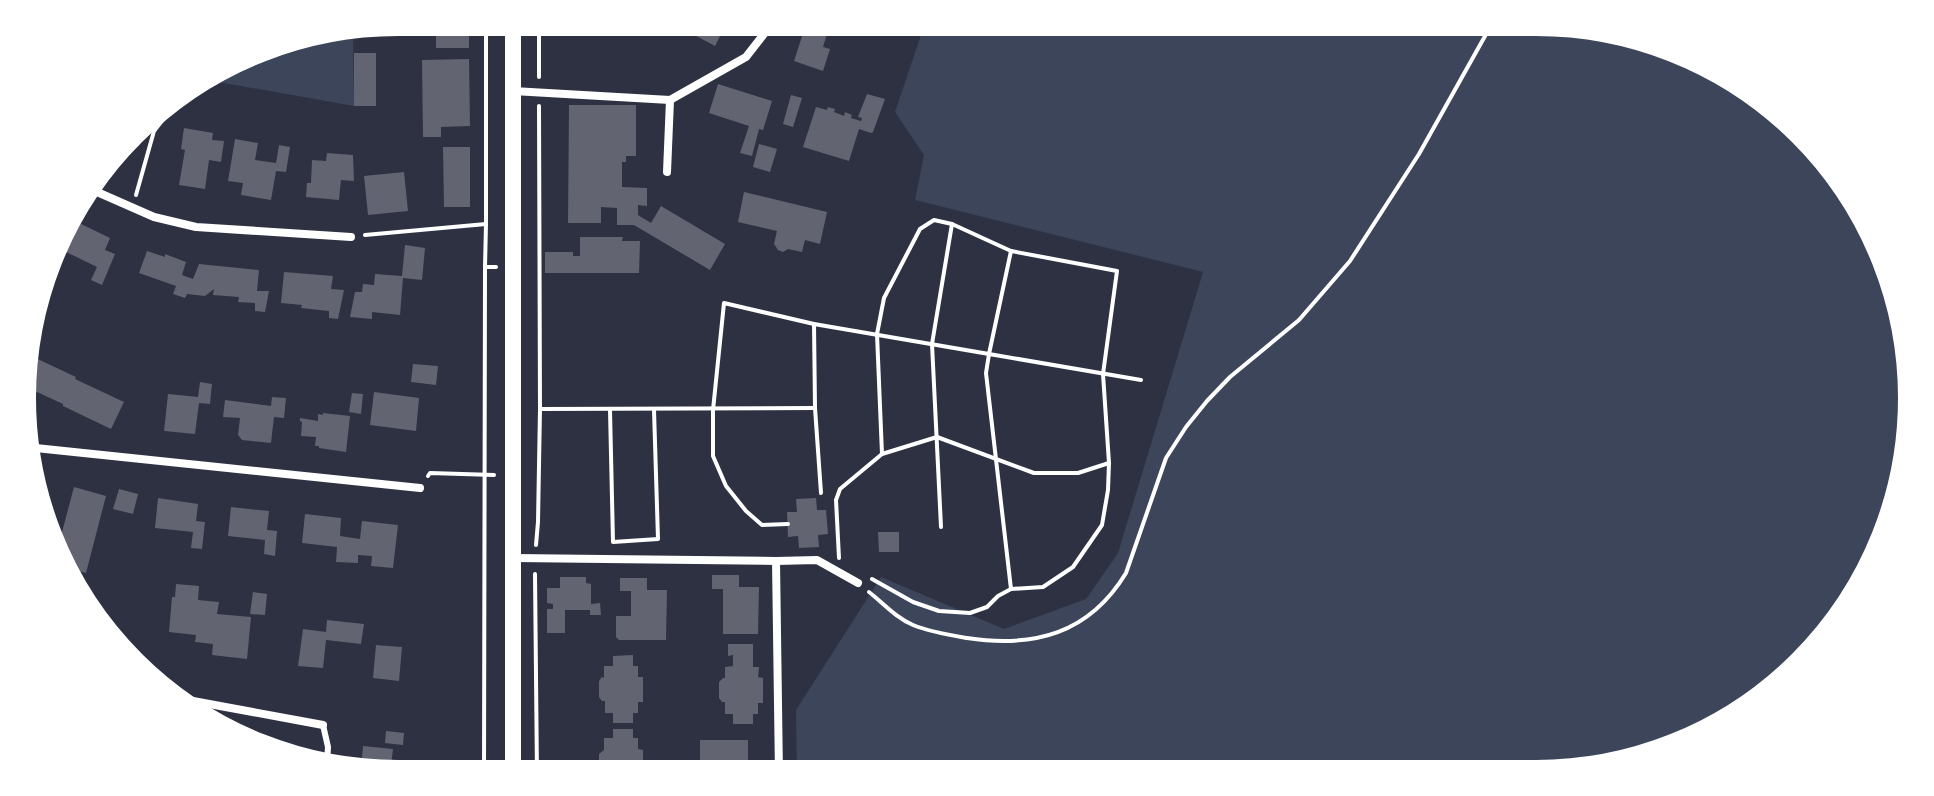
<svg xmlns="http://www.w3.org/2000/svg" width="1934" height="796" font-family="'Source Sans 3',sans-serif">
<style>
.green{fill:#3c4559}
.building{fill:#626471}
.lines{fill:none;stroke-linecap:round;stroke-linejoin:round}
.path{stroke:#fff;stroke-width:4}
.service{stroke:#fff;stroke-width:6}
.minor{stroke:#fff;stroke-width:8}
.secondary{stroke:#fff;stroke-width:16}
.rim{fill:none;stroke:#fff;stroke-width:4}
</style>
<rect width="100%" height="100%" fill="#2d3142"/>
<!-- green -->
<g class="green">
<polygon points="926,20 1536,20 1657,40 1785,114 1875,230 1913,373 1894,519 1850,608 1785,682 1681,747 1586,773 797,775 796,710 881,577 1004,629 1086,599 1118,553 1203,272 915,200 924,155 895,112"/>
<polygon points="353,27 354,106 207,80 276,40"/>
</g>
<!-- building -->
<g class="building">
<polygon points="690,20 734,20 730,28 725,26 715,46 685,30"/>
<polygon points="877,20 897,20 896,25 890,24"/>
<rect x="436" y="22" width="33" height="26"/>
<polygon points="805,27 827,34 823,47 830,49 823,71 794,61"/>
<rect x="354" y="53" width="22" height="53"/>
<polygon points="469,59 470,126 441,127 441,137 423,137 422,60"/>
<polygon points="718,84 772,101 763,130 759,129 752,156 740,153 749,126 709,113"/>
<polygon points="867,94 885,99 873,132 871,133 859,129 849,161 803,147 816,107 827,110 828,107 835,109 834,112 844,116 845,112 852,115 851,118 861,121 862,118 858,117"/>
<polygon points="791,95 802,98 793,127 783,124"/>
<polygon points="569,105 636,105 636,156 626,156 626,162 622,162 622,187 647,188 647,206 638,205 638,215 651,223 661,206 725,244 710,270 634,225 617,225 617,208 601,207 601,223 568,223"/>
<polygon points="139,126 147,130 138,147 129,143 111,177 101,172"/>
<polygon points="184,128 213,133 212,140 224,141 221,162 209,160 205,189 179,185 185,150 181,149"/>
<polygon points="235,139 258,143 255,160 276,163 279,145 290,147 286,172 276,171 271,200 241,195 243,183 228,181"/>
<polygon points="759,144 777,149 770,172 753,167"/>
<polygon points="443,147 470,147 470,207 444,207"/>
<polygon points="327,153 353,155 354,181 341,180 339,200 306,197 307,183 311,183 312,160 326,161"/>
<polygon points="404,172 408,211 368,215 364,176"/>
<polygon points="744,192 827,212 820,244 805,240 802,252 788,249 783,252 778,250 774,244 777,231 738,222"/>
<polygon points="75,221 110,238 105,250 115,254 102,285 91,280 97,267 62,250 65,244 64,243"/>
<polygon points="580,237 623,237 622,241 640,241 639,273 545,273 545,252 573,252 573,256 580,256"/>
<polygon points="405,245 425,248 422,280 403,278 400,315 372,312 372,319 350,317 355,292 362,292 363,284 374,285 375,274 402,276"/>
<polygon points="147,251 165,257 165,254 186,262 182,275 193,279 199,264 259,270 257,291 269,291 265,312 255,311 255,303 238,302 239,297 213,295 214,289 205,296 187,294 185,298 173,294 176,286 139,273"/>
<polygon points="284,272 333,276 331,289 344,290 338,319 329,318 329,311 301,308 302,305 281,303"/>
<polygon points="23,350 27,352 27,354 76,377 75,379 124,402 111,429 63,406 63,404 24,386"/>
<polygon points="413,364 438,366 436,385 411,382"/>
<polygon points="200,382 212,384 210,404 199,403 195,434 164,431 168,394 198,397"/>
<polygon points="374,392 419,398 416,431 370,425"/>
<polygon points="352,393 363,394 361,414 349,412"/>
<polygon points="272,397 286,398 284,418 274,417 271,443 242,440 238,435 240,418 223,417 225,400 271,406"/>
<polygon points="323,413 350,416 346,452 319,448 319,446 315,446 316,437 301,436 302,422 300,421 300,418 318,421 318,414 323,415"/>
<polygon points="74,487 106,496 86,573 66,568 65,572 57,551"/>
<polygon points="119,489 138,494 133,514 113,509"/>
<polygon points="158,498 198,504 196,521 205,522 202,549 191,548 193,532 155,528"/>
<polygon points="816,498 817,510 826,510 828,534 818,535 819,547 799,548 798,536 788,537 787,512 797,512 796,499"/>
<polygon points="231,507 269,511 267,530 277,531 275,556 264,554 265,540 228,536"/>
<polygon points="305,514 341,518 340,536 360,539 362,521 398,525 393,568 371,566 372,556 358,555 358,563 336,562 337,547 302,543"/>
<polygon points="878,532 899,532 899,552 879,552"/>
<polygon points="712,575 739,575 739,587 759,587 758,634 723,634 723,589 712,589"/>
<polygon points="560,577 586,577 586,583 591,584 591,604 600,603 601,615 590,615 590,610 565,610 565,633 547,633 547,609 553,609 553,604 547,603 547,588 560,588"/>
<polygon points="620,578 647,578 647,590 667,590 666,640 619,640 616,637 616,616 631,616 631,591 620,591"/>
<polygon points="176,584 199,586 198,600 219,602 217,614 251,617 247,659 212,655 213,644 195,642 196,635 169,632 172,597 175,597"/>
<polygon points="253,592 267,594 265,615 250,614"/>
<polygon points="327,620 364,624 361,644 326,640 323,668 298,666 303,629 326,632"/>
<polygon points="102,623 116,626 113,636"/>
<polygon points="728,644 753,644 753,667 759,667 758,677 763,678 763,703 758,703 758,714 753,714 753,724 733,724 733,714 725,714 725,702 722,702 719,698 719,682 723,678 725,678 725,667 733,666 733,655 728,656"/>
<polygon points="376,645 402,647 399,681 373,678"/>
<polygon points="633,655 633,666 638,666 638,677 643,677 643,702 638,702 638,713 633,713 633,723 613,723 613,713 605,713 605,701 602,701 599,697 599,681 602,677 604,678 604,666 613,666 613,656"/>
<polygon points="613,729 633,729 633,738 638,738 638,749 643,750 643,775 602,775 599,770 599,754 604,750 604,738 613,738"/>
<polygon points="386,731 404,733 403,745 385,743"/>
<polygon points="700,740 748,740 748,766 753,766 752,775 720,775 720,761 700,761"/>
<polygon points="363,746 393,749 390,775 361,770"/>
</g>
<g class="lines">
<!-- path -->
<g class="path">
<polyline points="486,20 486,224"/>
<polyline points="539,77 539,20"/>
<polyline points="136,195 154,131 183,94"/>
<polyline points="365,235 486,224 485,267 496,267"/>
<polyline points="814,324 815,408 821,493"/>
<polyline points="540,409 815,408"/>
<polyline points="610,410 613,542 658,539 654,410"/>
<polyline points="428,476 430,473 494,475"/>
<polyline points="788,524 762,525 746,511 726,486 713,456 713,410 724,303 814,324 989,354 1011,251"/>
<polyline points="941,527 932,344 952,224"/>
<polyline points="536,545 538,522 540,409 539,106"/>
<polyline points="839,558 836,500 840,489 882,454 937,437 1034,473 1078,473 1109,463"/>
<polyline points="535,574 537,776"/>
<polyline points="872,579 913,602 939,611 970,613 987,607 998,596 1011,589 1043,587 1073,567 1102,525 1108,490 1109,463 1103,374 1117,271 1011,251 952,224 934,220 920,229 884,298 877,334 882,454"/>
<polyline points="1011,589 986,373 989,354 1141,380"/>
<path d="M869 592C883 603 896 618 913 625 930 632 949 635 967 638 1034 648 1089 634 1126 573L1166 458 1186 427 1207 401 1230 377 1299 320 1350 261 1419 154 1494 20"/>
<polyline points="484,776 485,267"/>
</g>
<!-- service -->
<polyline class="service" points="323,725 328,747 327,764"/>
<!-- minor -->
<g class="minor">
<polyline points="513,91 670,100 746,57 775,20"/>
<polyline points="667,172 670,100"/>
<polyline points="88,188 154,217 196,227 351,237"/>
<polyline points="26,447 420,488"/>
<polyline points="514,558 776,561 779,775"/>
<polyline points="776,561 817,560 858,583"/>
<polyline points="166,696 323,725"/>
</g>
<!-- secondary -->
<polyline class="secondary" points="513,20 513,776"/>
</g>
<!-- crop -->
<path d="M0 0H1934V796H0ZM398 34H1536A364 364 0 0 1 1900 398V398A364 364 0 0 1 1536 762H398A364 364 0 0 1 34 398V398A364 364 0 0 1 398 34Z" fill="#fff" fill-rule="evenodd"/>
<path class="rim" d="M398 34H1536A364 364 0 0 1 1900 398V398A364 364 0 0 1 1536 762H398A364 364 0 0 1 34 398V398A364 364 0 0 1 398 34Z"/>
</svg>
